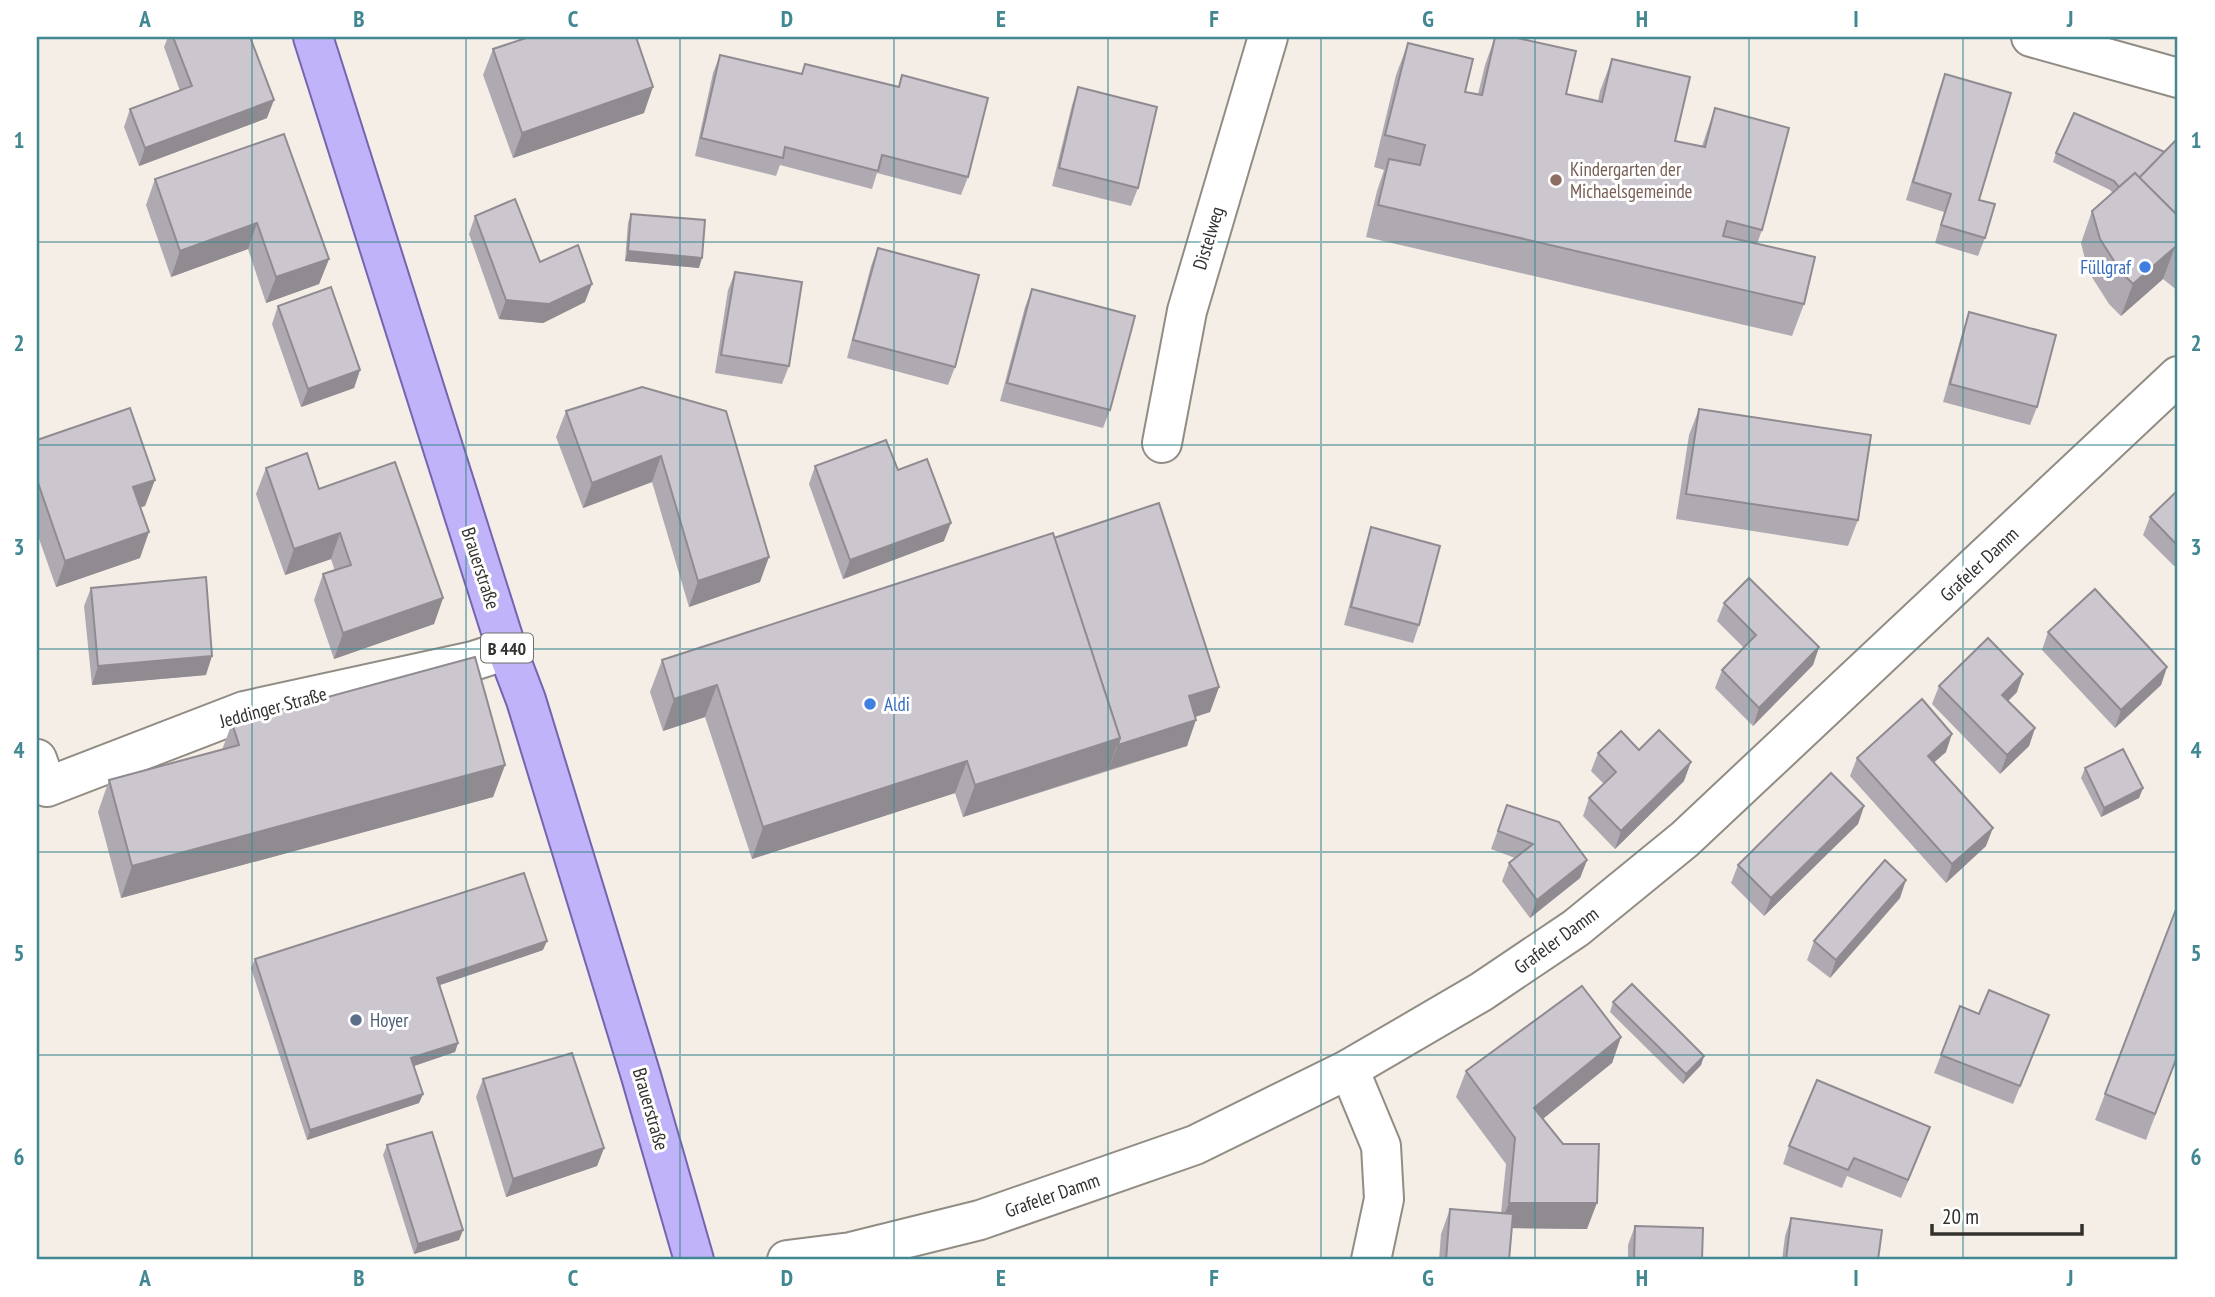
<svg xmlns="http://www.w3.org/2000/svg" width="2215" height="1297" font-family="'PT Sans Narrow',sans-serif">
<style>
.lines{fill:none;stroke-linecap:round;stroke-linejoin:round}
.street-casing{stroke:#918c84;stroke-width:42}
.primary-casing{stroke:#7564b0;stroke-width:42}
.street{stroke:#fff;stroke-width:38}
.primary{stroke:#c1b3fa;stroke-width:38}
.wall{fill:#afaab1}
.shaded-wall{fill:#8f8b90}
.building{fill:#ccc6ce;stroke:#8f8b90;stroke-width:2}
.grid{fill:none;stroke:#418892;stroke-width:2;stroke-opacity:0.55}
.education-dot{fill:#8d6e63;stroke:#fff;stroke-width:2.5}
.shop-dot{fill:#3f7fe0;stroke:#fff;stroke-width:2.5}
.service-dot{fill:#5c6f8a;stroke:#fff;stroke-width:2.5}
.labels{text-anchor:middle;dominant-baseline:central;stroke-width:6;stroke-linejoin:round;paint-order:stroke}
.shield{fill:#fff;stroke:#706f6d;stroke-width:2}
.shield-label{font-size:18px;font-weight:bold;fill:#33312e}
.education-label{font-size:19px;fill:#785e54;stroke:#fff;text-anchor:start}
.street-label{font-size:19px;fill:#33312e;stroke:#fff}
.shop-label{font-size:19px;fill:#366cbe;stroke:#fff;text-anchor:end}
.service-label{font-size:19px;fill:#4e5e75;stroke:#fff;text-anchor:start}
.neatline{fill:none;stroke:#418892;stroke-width:2.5}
.grid-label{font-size:23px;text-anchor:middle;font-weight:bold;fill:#418892}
</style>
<rect width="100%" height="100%" fill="#f4eee6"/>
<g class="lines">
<defs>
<g id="street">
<polyline points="2031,37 2178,78"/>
<polyline points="1162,443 1187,311 1268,37"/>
<polyline points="37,759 47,787 244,711 473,661 507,650"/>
<polyline points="1349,1069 1381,1146 1384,1199 1371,1260"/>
<polyline points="787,1260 851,1252 980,1220 1195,1145 1349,1069 1481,992 1576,928 1685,839 2178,376"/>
</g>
<polyline id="primary" points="313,37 507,650 526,700 641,1076 694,1260"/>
</defs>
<!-- street casing -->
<use href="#street" class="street-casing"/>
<!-- primary casing -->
<use href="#primary" class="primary-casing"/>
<!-- street -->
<use href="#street" class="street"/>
<!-- primary -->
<use href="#primary" class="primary"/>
</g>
<!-- wall -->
<g class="wall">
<polygon points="168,37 250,37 267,118 139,166 124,127 130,109 180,91 164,47"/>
<polygon points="1495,37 1566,94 1598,101 1600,91 1612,59 1675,141 1702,146 1715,108 1762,230 1757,244 1804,304 1792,336 1366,237 1377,191 1384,170 1374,167 1396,75 1408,43 1465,92 1478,94 1485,65"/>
<polygon points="493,49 644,113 513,158 483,75"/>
<polygon points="720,55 801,74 805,64 898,87 902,75 968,177 961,195 877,173 872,189 780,165 776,176 695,156 713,73"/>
<polygon points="1945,74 1979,200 1985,238 1978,256 1935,243 1944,212 1906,200 1938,93"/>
<polygon points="1078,87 1138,188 1131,206 1052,186 1072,105"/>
<polygon points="284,134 329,259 319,284 266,303 248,249 171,277 146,205 155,179"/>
<polygon points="2178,138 2178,291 2163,279 2121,316 2109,304 2088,271 2081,243 2092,211 2113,193 2110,190 2053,162 2056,153 2165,152"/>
<polygon points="631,214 699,268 625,261 628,223"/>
<polygon points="475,216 540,262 585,302 543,323 499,319 469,234"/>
<polygon points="878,248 955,367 948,385 847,358 871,266"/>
<polygon points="735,272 789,366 782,384 715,373 728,290"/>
<polygon points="1032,289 1110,410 1103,428 1000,401 1025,307"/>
<polygon points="278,306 360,370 354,388 301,407 272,324"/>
<polygon points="1969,312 2037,407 2030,425 1943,402 1963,330"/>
<polygon points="642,387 760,582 689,607 652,482 583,508 556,437 566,411"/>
<polygon points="1699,409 1858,520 1848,546 1676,519 1689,435"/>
<polygon points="37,440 145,506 140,507 140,558 56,587 37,533"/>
<polygon points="815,466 898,470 944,541 843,579 809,484"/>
<polygon points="266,468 319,489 443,598 434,624 334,659 314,600 323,574 335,571 331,559 285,575 256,494"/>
<polygon points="2178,490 2178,562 2174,566 2143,535 2150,517"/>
<polygon points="1371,527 1419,625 1413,643 1344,625 1365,546"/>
<polygon points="1054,538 1219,687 1210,712 1195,717 1187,746 963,817 955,793 752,859 705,717 663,731 650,692 662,660"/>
<polygon points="91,588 206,675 92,685 84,606"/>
<polygon points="1724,603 1819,647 1813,665 1753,726 1715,688 1722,670 1744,648 1717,621"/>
<polygon points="2048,632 2167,667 2161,685 2115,728 2042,650"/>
<polygon points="1939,686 2017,692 2008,701 2035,728 2029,746 2000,774 1932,704"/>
<polygon points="232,723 505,765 493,797 121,898 98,812 109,780 222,750"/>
<polygon points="1639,750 1684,781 1615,849 1583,816 1589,798 1604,784 1591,771 1598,753"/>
<polygon points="1946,752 1934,762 1986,846 1946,883 1850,776 1857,758"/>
<polygon points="2085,768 2143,788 2139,798 2101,817 2081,778"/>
<polygon points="1507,805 1587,860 1580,878 1530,918 1502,881 1509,863 1515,858 1491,849"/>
<polygon points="1864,806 1858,824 1764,916 1731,883 1738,865"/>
<polygon points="1900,898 1830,978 1807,960 1814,941"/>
<polygon points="543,950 440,985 458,1043 455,1052 414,1066 423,1094 419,1103 307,1140 251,968 255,959"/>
<polygon points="1613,1002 1704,1056 1701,1065 1683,1084 1610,1012"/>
<polygon points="1979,1014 2042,1033 2013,1104 1934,1073 1941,1055"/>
<polygon points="1621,1037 1612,1063 1543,1119 1587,1229 1512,1228 1509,1260 1439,1260 1441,1234 1450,1209 1501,1213 1506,1164 1456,1097 1466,1071"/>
<polygon points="2178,1055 2146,1140 2095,1120 2105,1094"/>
<polygon points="483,1079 604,1148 597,1166 506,1197 476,1097"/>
<polygon points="387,1145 463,1230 459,1240 414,1254 383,1155"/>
<polygon points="1923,1145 1901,1198 1847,1176 1842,1188 1783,1164 1789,1146"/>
<polygon points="1791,1218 1878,1260 1782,1260 1785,1236"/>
<polygon points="1635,1226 1702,1260 1628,1260 1628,1245"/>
</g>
<!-- shaded-wall -->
<g class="shaded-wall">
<polygon points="653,87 644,113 513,158 522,133"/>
<polygon points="274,100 267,118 139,166 145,148"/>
<polygon points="257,223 248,249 171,277 180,251"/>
<polygon points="2175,247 2163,279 2121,316 2133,284"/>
<polygon points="628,251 702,258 699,268 625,261"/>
<polygon points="329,259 319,284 266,303 276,277"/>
<polygon points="592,284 585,302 543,323 499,319 506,300"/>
<polygon points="360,370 354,388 301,407 308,389"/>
<polygon points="661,456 652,482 583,508 592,483"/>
<polygon points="155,480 145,506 124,513 133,487"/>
<polygon points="951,523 944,541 843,579 850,560"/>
<polygon points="149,532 140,558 56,587 65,561"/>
<polygon points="340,533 331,559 285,575 294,549"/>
<polygon points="2178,554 2178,562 2174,566"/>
<polygon points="769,557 760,582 689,607 698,581"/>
<polygon points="443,598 434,624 334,659 343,633"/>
<polygon points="1819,647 1813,665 1753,726 1759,708"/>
<polygon points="212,656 206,675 92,685 98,666"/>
<polygon points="2167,667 2161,685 2115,728 2121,710"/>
<polygon points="2023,674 2017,692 1996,713 2002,695"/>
<polygon points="717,685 705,717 663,731 674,699"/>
<polygon points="1219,687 1210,712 1179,722 1189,696"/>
<polygon points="1196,720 1187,746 1108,770 1118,745"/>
<polygon points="2035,728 2029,746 2000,774 2007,755"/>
<polygon points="1952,734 1946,752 1921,774 1928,756"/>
<polygon points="1120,738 1108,770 963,817 975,785"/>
<polygon points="967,761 955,793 752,859 763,827"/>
<polygon points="1691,762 1684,781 1615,849 1621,831"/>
<polygon points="505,765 493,797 121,898 132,866"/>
<polygon points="2143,788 2139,798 2101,817 2104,808"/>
<polygon points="1864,806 1858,824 1764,916 1771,898"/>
<polygon points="1993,828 1986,846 1946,883 1952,864"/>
<polygon points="1587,860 1580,878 1530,918 1537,900"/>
<polygon points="1906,880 1900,898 1830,978 1836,960"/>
<polygon points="547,941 543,950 434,987 437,978"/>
<polygon points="1621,1037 1612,1063 1525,1133 1534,1108"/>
<polygon points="458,1043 455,1052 408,1068 411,1058"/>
<polygon points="1704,1056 1701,1065 1683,1084 1686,1074"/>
<polygon points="423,1094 419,1103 307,1140 310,1130"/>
<polygon points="1930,1127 1923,1145 1901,1198 1908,1180"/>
<polygon points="604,1148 597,1166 506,1197 513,1179"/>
<polygon points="1509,1203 1597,1203 1587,1229 1499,1228"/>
<polygon points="463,1230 459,1240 414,1254 418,1244"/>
</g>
<!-- building -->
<g class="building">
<polygon points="173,37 250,37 274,100 145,148 130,109 192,86"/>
<polygon points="529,37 636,37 653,87 522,133 493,49"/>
<polygon points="1495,37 1513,37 1576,51 1566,94 1602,102 1612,59 1690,77 1675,141 1705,147 1715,108 1789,128 1762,230 1727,221 1723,236 1815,257 1804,304 1378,205 1389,159 1420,165 1425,145 1385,135 1408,43 1473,59 1465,92 1482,95"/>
<polygon points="720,55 802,74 805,64 899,87 902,75 988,98 968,177 882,155 878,171 785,147 783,158 701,138"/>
<polygon points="1945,74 2011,93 1979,200 1995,204 1985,238 1941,225 1951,194 1913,182"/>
<polygon points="1078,87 1157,107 1138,188 1059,168"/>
<polygon points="2074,113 2165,152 2139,178 2135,173 2119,187 2114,181 2056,153"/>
<polygon points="284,134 329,259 276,277 257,223 180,251 155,179"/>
<polygon points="2178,138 2178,216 2139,178"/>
<polygon points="2135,173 2178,216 2178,250 2175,247 2133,284 2121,272 2100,239 2092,211"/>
<polygon points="515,199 540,262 578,245 592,284 549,304 506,300 475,216"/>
<polygon points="631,214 705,220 702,258 628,251"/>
<polygon points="878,248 979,275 955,367 853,340"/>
<polygon points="735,272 802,282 789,366 721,355"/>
<polygon points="331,287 360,370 308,389 278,306"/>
<polygon points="1032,289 1135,316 1110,410 1007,383"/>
<polygon points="1969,312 2056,335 2037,407 1950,384"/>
<polygon points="642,387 726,411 769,557 698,581 661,456 592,483 566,411"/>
<polygon points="130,408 155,480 133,487 149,532 65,561 37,480 37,440"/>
<polygon points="1699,409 1871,435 1858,520 1686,494"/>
<polygon points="886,440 898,470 927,459 951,523 850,560 815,466"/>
<polygon points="307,453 319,489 395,462 443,598 343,633 323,574 351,565 340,533 294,549 266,468"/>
<polygon points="2178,490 2178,546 2150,517"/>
<polygon points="1159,503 1219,687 1189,696 1196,720 1118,745 1120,738 1054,538"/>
<polygon points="1371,527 1440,546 1419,625 1351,607"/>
<polygon points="1053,533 1120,738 975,785 967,761 763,827 717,685 674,699 662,660"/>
<polygon points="206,577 212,656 98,666 91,588"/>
<polygon points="1749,578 1819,647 1759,708 1722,670 1756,635 1724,603"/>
<polygon points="2095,589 2167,667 2121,710 2048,632"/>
<polygon points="1988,638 2023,674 2002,695 2035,728 2007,755 1939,686"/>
<polygon points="475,657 505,765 132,866 109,780 239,745 232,723"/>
<polygon points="1922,699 1952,734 1928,756 1993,828 1952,864 1857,758"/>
<polygon points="1659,730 1691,762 1621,831 1589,798 1616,772 1598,753 1621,731 1639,750"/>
<polygon points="2123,749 2143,788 2104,808 2085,768"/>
<polygon points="1831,773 1864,806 1771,898 1738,865"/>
<polygon points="1507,805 1559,822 1587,860 1537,900 1509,863 1533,844 1498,831"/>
<polygon points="1885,860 1906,880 1836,960 1814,941"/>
<polygon points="524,873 547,941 437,978 458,1043 411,1058 423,1094 310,1130 255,959"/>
<polygon points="2178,904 2178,1054 2155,1114 2105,1094"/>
<polygon points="1632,984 1704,1056 1686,1074 1613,1002"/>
<polygon points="1582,986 1621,1037 1534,1108 1563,1144 1599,1144 1597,1203 1509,1203 1515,1138 1466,1071"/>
<polygon points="1989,990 2049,1015 2020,1086 1941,1055 1960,1006 1979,1014"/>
<polygon points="572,1053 604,1148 513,1179 483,1079"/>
<polygon points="1817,1080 1930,1127 1908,1180 1854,1158 1848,1170 1789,1146"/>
<polygon points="432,1132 463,1230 418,1244 387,1145"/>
<polygon points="1450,1209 1513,1214 1509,1260 1446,1260"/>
<polygon points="1791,1218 1882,1230 1878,1260 1786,1260"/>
<polygon points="1635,1226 1703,1228 1702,1260 1634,1260"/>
</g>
<!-- grid -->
<path class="grid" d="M252 37V1260M466 37V1260M680 37V1260M894 37V1260M1108 37V1260M1321 37V1260M1535 37V1260M1749 37V1260M1963 37V1260M37 242H2178M37 445H2178M37 649H2178M37 852H2178M37 1055H2178"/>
<!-- markers -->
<circle class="education-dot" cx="1556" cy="180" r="7"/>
<g class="shop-dot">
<circle cx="2145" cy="267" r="7"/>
<circle cx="870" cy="704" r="7"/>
</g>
<circle class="service-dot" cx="356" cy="1020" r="7"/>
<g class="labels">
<!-- shield labels -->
<rect class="shield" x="481" y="633.5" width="52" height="29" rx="5"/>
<g class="shield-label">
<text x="507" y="648">B 440</text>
</g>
<!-- education labels -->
<g class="education-label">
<text x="1570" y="169">Kindergarten der<tspan x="1570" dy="22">Michaelsgemeinde</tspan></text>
</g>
<!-- street labels -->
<g class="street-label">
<text transform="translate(1208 238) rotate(-73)">Distelweg</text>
<text transform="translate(1979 564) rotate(-43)">Grafeler Damm</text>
<text transform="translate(481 568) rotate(72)">Brauerstraße</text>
<text transform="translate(273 707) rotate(-15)">Jeddinger Straße</text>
<text transform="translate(1556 940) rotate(-36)">Grafeler Damm</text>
<text transform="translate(651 1109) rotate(74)">Brauerstraße</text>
<text transform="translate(1052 1195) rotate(-19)">Grafeler Damm</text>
</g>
<!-- shop labels -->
<g class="shop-label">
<text x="2131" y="267">Füllgraf</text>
<text x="884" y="704" text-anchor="start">Aldi</text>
</g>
<!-- service labels -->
<g class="service-label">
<text x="370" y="1020">Hoyer</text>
</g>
</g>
<!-- border -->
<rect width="2215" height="1297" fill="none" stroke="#ffffff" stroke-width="77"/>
<!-- scale -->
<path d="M1932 1224v10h150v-10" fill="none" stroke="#33312e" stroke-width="3.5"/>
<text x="1942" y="1224" font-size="21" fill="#33312e" stroke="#ffffff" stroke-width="5" paint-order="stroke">20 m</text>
<rect x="38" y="38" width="2138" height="1220" class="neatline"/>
<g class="grid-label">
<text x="145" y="27">A</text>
<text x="359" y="27">B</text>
<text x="573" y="27">C</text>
<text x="787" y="27">D</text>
<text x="1001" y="27">E</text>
<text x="1214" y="27">F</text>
<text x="1428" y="27">G</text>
<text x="1642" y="27">H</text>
<text x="1856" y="27">I</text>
<text x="2070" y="27">J</text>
<text x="19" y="148">1</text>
<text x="2196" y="148">1</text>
<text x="19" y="351">2</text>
<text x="2196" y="351">2</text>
<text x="19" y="555">3</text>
<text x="2196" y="555">3</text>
<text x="19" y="758">4</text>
<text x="2196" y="758">4</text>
<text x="19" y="961">5</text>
<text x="2196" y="961">5</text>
<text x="19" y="1165">6</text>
<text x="2196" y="1165">6</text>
<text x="145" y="1286">A</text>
<text x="359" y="1286">B</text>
<text x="573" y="1286">C</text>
<text x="787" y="1286">D</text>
<text x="1001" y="1286">E</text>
<text x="1214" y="1286">F</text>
<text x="1428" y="1286">G</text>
<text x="1642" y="1286">H</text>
<text x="1856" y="1286">I</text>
<text x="2070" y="1286">J</text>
</g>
</svg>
